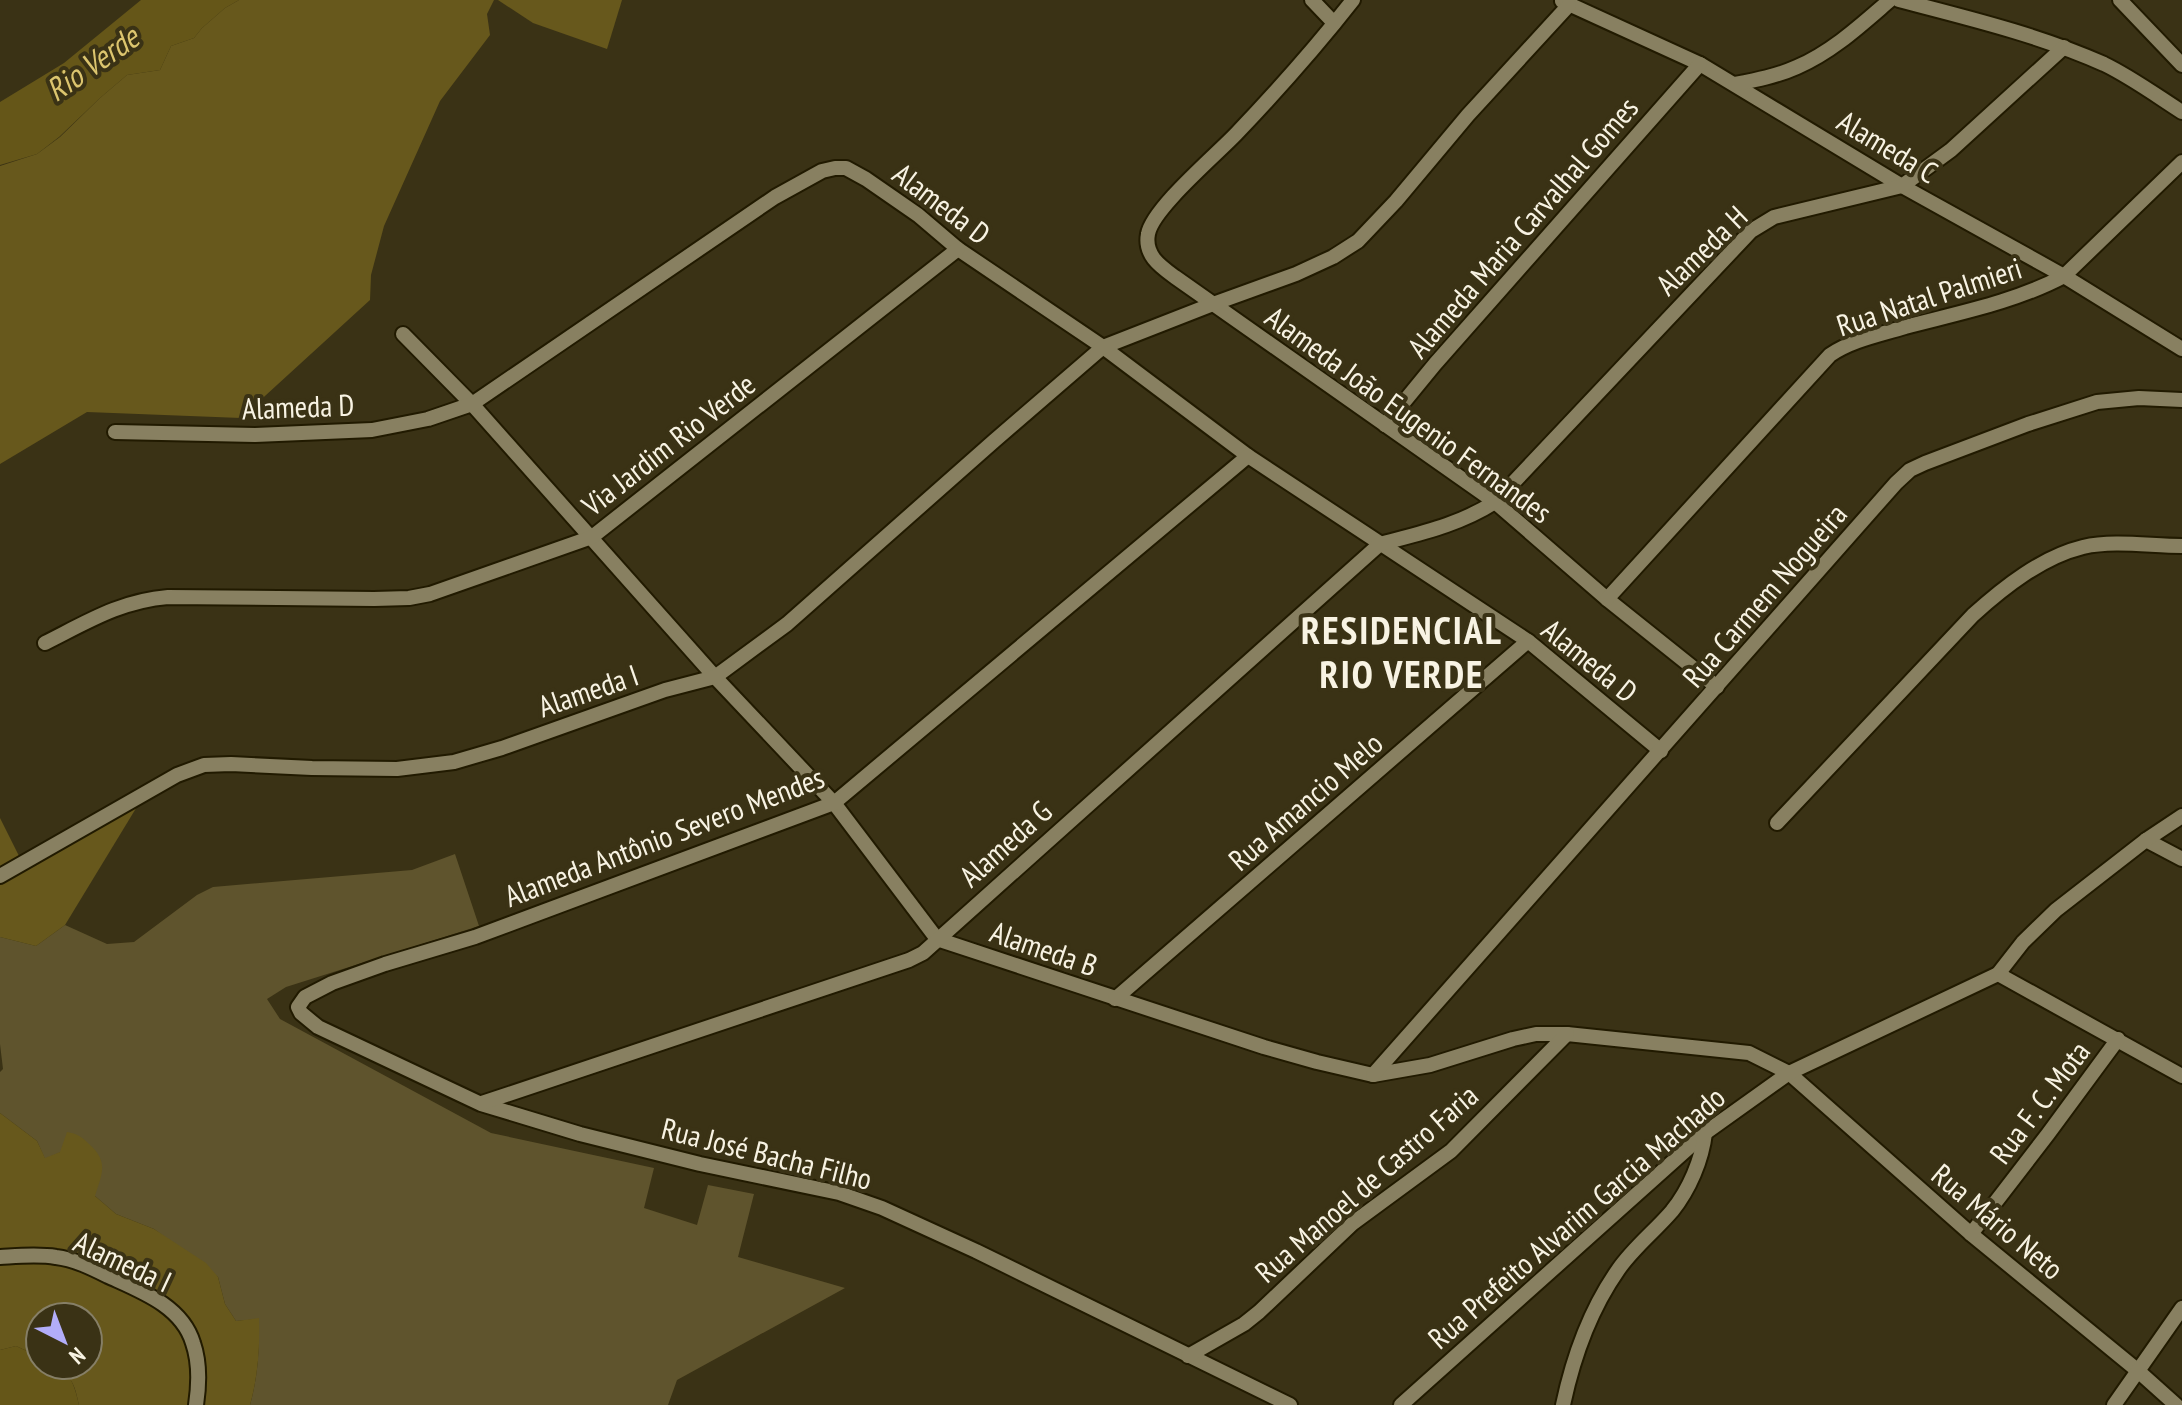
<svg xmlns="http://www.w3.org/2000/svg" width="2182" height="1405" font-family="'PT Sans Narrow',sans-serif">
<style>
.green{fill:#5f542d}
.forest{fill:#67581c}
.water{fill:#655618}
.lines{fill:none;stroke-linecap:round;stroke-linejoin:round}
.street-casing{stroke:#211a00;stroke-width:18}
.street{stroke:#888061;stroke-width:14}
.labels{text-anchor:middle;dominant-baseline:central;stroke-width:8;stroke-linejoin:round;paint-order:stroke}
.street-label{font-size:30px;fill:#f8f3e3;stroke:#3a3215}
.water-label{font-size:32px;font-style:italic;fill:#dcc56e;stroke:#3a3215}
.district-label{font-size:38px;font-weight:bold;letter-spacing:2px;fill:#f8f3e3;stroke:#3a3215}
</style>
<rect width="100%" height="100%" fill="#3a3215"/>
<!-- green -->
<path class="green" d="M455 854 479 926 286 987 267 999 280 1019 491 1133 654 1168 644 1208 697 1225 708 1185 754 1194 738 1257 845 1288 677 1380 668 1405H250C258 1376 260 1348 258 1319L236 1321 225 1304 218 1277 154 1229 116 1214 95 1196 61 1152 45 1159 37 1141 0 1113V1072L3 1069 0 1044V937L36 946 65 925 107 944 134 942 197 895 213 887 412 870Z"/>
<!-- forest -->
<g class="forest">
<polygon points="239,0 494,0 487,14 490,35 440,101 384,226 371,275 370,300 241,418 87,412 0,464 0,166 37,154 60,137 100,98 127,75 160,70 171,46 194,38 202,28 225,8"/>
<polygon points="498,0 622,0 607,49 533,23"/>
<polygon points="138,805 65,925 36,946 0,937 0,883"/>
<polygon points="0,818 20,858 0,869"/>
<path d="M0 1113 37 1141 45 1158 60 1152 67 1132C77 1134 81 1136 89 1144 109 1162 102 1173 95 1196L116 1214 154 1229 206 1263 218 1277 225 1304 236 1321 259 1318C260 1348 258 1376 250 1405H199L185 1318 81 1259 0 1252Z"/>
<path d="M0 1261 56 1262 76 1267 143 1296 179 1325 189 1344 195 1375 191 1405H79C74 1382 73 1378 52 1365H88V1317H40V1357L16 1346 0 1350Z"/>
</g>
<!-- water -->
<g class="water">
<polygon points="141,0 239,0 225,8 202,28 194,38 171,46 160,70 127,75 100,98 59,137 37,154 0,165 0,102 64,63"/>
<path d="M16 1346 40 1357V1365C68 1365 74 1381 79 1405H0V1350Z"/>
</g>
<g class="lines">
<defs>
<g id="street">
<polyline points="1312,0 1334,23"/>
<path d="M1353 0C1317 46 1277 91 1236 134 1216 155 1152 209 1148 234 1144 255 1160 266 1175 277L1495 502 1607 599 1717 687"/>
<path d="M1899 0C1968 18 2039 35 2104 64 2131 77 2157 96 2182 112"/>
<polyline points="2120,0 2182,65"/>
<polyline points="1562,1 1700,64 1902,186 2064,276 2182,349"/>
<path d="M1735 84C1756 80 1777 76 1797 67 1832 52 1861 25 1890 0"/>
<polyline points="403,334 472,404 715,677 834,803 937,939 1264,1047 1317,1062 1373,1075 1430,1065 1513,1039 1536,1034 1567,1034 1749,1053 1789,1073 1971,1234 2137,1370 2176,1405"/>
<polyline points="1385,425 1435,364 1700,64"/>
<polyline points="115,432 255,435 372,430 428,419 472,404 775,197 822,171 835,168 846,168 866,179 918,215 958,249 1103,347 1248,456 1528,641 1661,751"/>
<polyline points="1248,456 834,803 475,937 385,964 332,983 305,997 298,1007 301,1013 318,1027 481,1104 580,1134 700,1164 839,1193 882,1208 976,1251 1290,1405"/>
<path d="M1607 599 1830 355C1852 340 1879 335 1905 327 1958 313 2015 302 2064 276L2182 162"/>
<path d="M45 643C87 622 120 601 168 597L374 599 409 598 430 594 592 537 958 249"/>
<path d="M1777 823 1973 615C2004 587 2042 557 2083 547 2114 540 2150 546 2182 546"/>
<polyline points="2146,840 2182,859"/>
<polyline points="0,876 177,775 204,765 231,764 312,768 397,769 454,762 502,748 665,690 715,677 787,624 994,441 1103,347 1213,304 1296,274 1333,257 1358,241 1396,201 1468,115 1569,5"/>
<polyline points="1998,974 2182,1076"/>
<polyline points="1115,999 1528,641"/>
<polyline points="1373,1075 1896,483 1910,470 1925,463 2028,424 2097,402 2139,398 2182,400"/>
<path d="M482 1103 909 960 923 953 1380 544C1421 533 1459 525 1495 502L1751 231 1774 217 1902 186 1951 150 2064 47"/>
<polyline points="1971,1234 2048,1134 2118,1039"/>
<path d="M0 1257C18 1256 38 1254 56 1257 74 1259 92 1268 108 1276 141 1291 182 1306 193 1343 200 1363 199 1385 196 1405"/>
<polyline points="1188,1356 1244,1324 1259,1312 1353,1223 1451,1151 1567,1034"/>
<polyline points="1401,1405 1705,1133 1789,1073 1998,974 2023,942 2056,910 2146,840 2182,816"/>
<path d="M1563 1405C1573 1358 1590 1310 1618 1270 1633 1248 1655 1231 1672 1211 1689 1190 1702 1160 1705 1133"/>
<polyline points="2114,1405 2182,1308"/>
</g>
</defs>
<!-- street casing -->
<use href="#street" class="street-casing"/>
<!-- street -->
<use href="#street" class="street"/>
</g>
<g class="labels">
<!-- street labels -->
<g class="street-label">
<text transform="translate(1888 146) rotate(31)">Alameda C</text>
<text transform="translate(942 203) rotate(37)">Alameda D</text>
<text transform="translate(1522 227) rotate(-49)">Alameda Maria Carvalhal Gomes</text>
<text transform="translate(1701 250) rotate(-44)">Alameda H</text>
<text transform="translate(1929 296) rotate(-18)">Rua Natal Palmieri</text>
<text transform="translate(298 406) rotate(-2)">Alameda D</text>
<text transform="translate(1409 414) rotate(36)">Alameda João Eugenio Fernandes</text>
<text transform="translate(668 444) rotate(-38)">Via Jardim Rio Verde</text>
<text transform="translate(1764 595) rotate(-49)">Rua Carmem Nogueira</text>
<text transform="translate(1590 660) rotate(39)">Alameda D</text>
<text transform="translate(588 690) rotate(-19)">Alameda I</text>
<text transform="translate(1305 801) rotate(-41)">Rua Amancio Melo</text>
<text transform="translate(664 836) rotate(-21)">Alameda Antônio Severo Mendes</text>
<text transform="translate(1005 843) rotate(-42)">Alameda G</text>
<text transform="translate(1044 948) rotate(19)">Alameda B</text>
<text transform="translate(2039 1102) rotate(-53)">Rua F. C. Mota</text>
<text transform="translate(767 1153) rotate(14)">Rua José Bacha Filho</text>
<text transform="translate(1366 1183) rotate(-41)">Rua Manoel de Castro Faria</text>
<text transform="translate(1576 1217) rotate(-41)">Rua Prefeito Alvarim Garcia Machado</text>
<text transform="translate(1998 1221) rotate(40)">Rua Mário Neto</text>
<text transform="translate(123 1261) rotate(25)">Alameda I</text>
</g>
<!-- water labels -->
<g class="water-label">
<text transform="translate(92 63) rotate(-35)">Rio Verde</text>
</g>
<!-- district labels -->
<g class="district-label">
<text x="1402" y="629">RESIDENCIAL<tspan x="1402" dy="44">RIO VERDE</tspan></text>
</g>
</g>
<!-- north arrow -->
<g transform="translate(64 1341) rotate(138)"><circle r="38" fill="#3a3215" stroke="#867f67" stroke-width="2"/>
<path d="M0-6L14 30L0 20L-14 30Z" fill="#b2adf9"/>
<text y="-12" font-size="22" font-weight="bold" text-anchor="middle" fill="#f8f3e3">N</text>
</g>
</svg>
